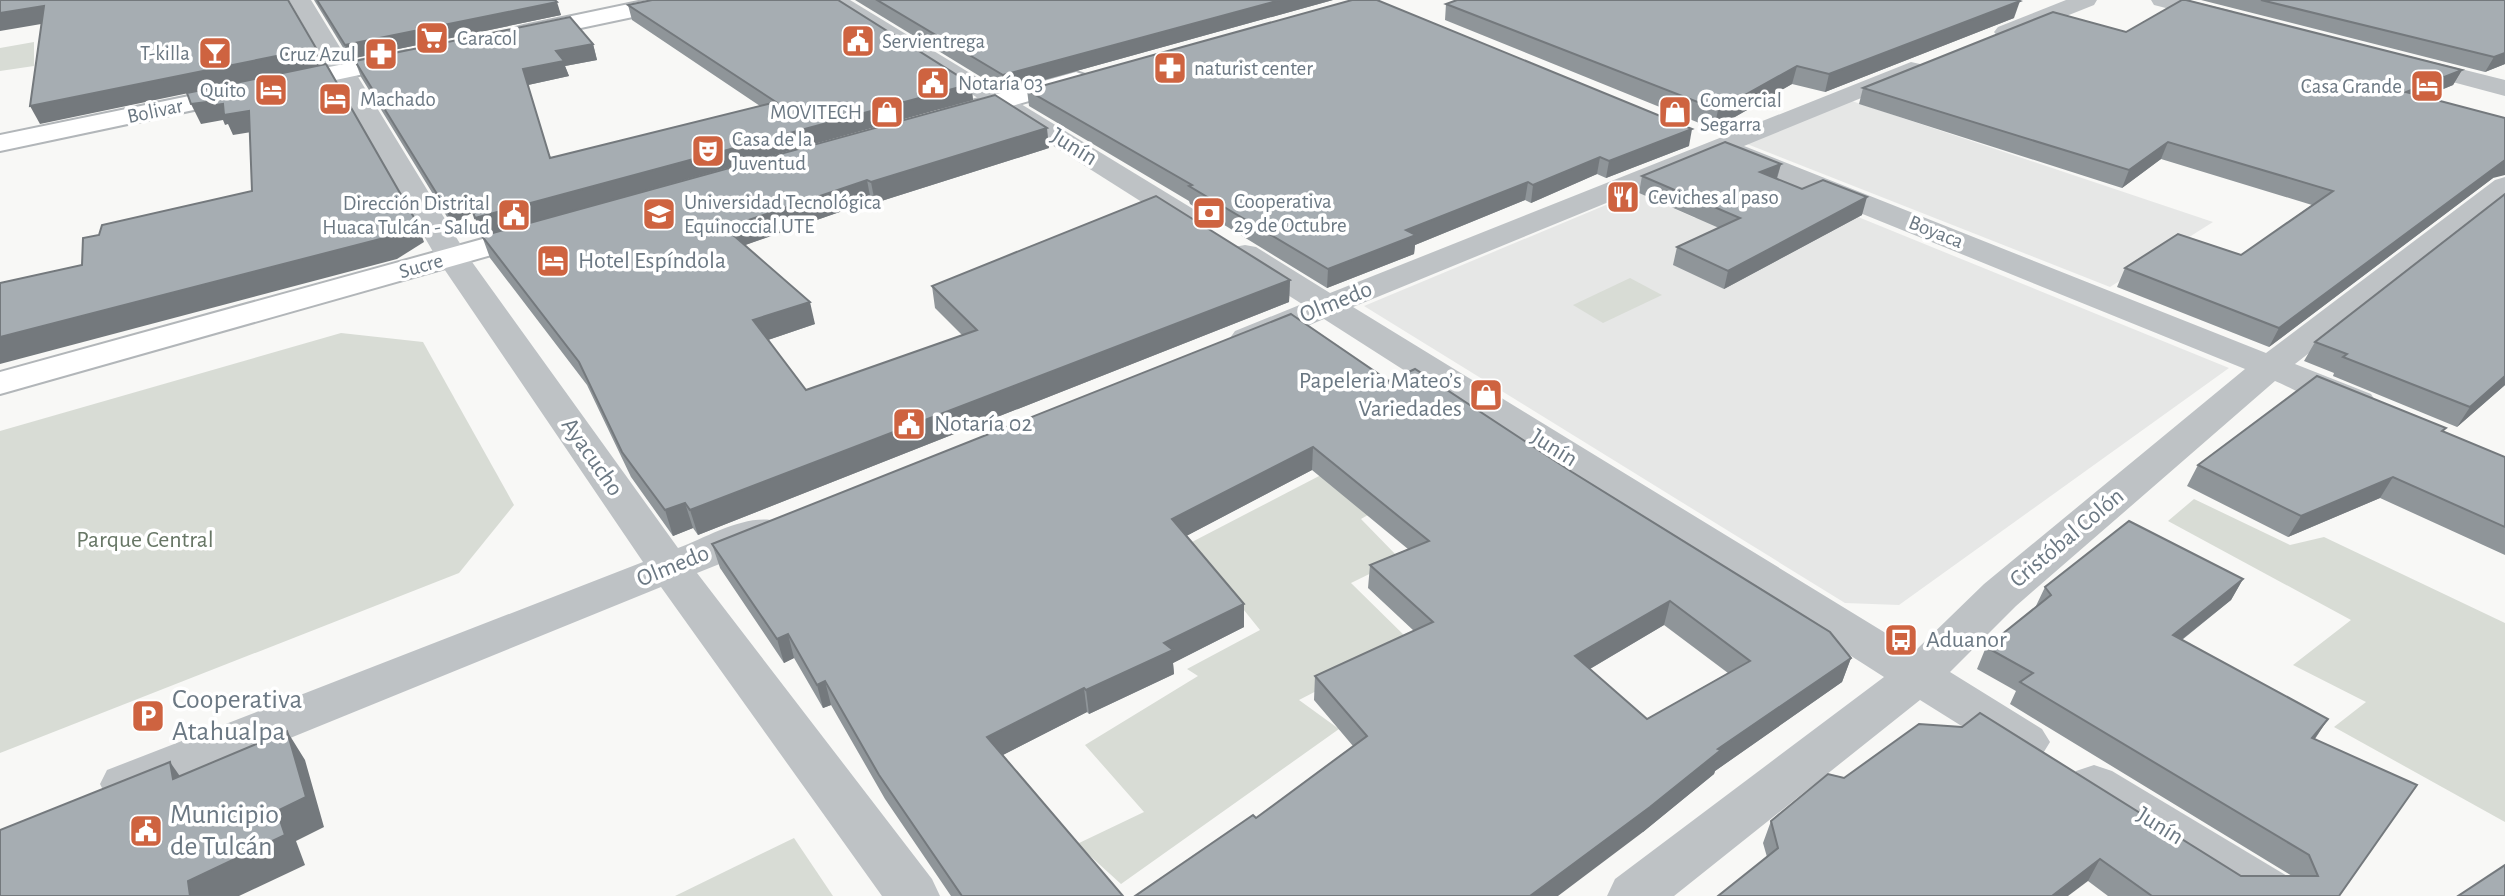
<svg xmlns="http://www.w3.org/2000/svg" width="2505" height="896" font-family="'Alegreya Sans',sans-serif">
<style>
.built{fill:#e6e7e6}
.green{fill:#d8dcd5}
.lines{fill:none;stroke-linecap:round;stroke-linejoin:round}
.major-casing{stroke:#b2b6b9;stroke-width:4}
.minor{fill:#bec2c5;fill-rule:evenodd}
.major{fill:#fff;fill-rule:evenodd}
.wall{fill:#8f9599;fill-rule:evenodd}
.shaded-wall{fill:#74797d}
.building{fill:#a6adb2;stroke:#74797d;stroke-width:2;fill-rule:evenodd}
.labels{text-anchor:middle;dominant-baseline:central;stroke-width:7;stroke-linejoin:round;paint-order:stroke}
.far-poi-label{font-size:21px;fill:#6b7883;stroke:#fff;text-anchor:start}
.far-street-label{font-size:21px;fill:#6b7883;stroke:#fff}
.street-label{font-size:24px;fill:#6b7883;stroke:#fff}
.poi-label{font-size:24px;fill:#6b7883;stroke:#fff;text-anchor:start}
.park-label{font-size:24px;fill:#677665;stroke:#fff}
.near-poi-label{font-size:28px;fill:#6b7883;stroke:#fff;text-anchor:start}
</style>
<rect width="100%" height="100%" fill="#f8f8f6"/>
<!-- built -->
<g class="built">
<polygon points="1849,100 2213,222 2110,287 1747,144"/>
<polygon points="1782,186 2229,368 1899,605 1845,603 1364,306 1637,192 1695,218"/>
</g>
<!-- green -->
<g class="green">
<polygon points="34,42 34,66 0,71 0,48"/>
<polygon points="1630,278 1662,295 1603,323 1573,305"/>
<polygon points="341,333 423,342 514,505 459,573 0,753 0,431"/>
<polygon points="1348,461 1397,498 1361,519 1400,559 1351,583 1411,642 1299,700 1339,729 1121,884 1077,844 1144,812 1085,745 1198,676 1187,669 1260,630 1190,543"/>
<polygon points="2194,499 2290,545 2324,537 2505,623 2505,822 2334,727 2366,702 2293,665 2351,620 2168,521"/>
<polygon points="794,838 833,896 675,896"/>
</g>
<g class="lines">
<defs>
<g id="major">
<polygon points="648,0 691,0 680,7 524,40 516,38 512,33 516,28 524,26"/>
<polygon points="407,51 416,53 419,58 416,63 0,151 0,135"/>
<polygon points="1076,72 1085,75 1089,80 1085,85 952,123 943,121 939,115 943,109"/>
<polygon points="537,224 548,227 552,233 548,239 0,394 0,372"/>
</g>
</defs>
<!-- major casing -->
<use href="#major" class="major-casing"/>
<!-- minor -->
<g class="minor">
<path d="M289 0H311L467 255 678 548C707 537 746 513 777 521L783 531 777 541 697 573 932 879 940 896H882L661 587 143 798 125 804 107 798 100 784 107 770 643 562 436 257Z"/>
<polygon points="823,0 850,0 1208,218 1212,224 1208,230 1197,233 1186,230"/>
<polygon points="2066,0 2097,0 2094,5 2014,37 1998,37 1994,32 1998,27"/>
<polygon points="2151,0 2188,0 2233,11 2236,16 2225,23 2154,5"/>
<polygon points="2409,56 2505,80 2505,96 2400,68 2397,63 2400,58"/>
<path d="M1911 62 1920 64 1923 69 1920 74 1744 146 2266 353 2495 180 2505 177V200L2295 364 2371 394 2376 402 2371 410C2341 417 2303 393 2275 381L2016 606 1950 672 2042 729 2050 742 2042 755 2025 761 2008 755 1920 700 1674 896H1607L1615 879 1884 677 1324 319C1298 329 1263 352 1235 345L1230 338 1235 331 1302 304 1234 261 1229 254 1234 247 1245 245 1256 247 1330 293ZM1721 156 1722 157 2245 369 1984 584 1915 651 1353 307Z"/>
<polygon points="2094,765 2112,771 2292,879 2300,896 2228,896 2076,799 2069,785 2076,771"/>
</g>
<!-- major -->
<use href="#major" class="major"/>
</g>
<!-- wall -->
<g class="wall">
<polygon points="314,0 555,0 561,15 350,59"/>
<polygon points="855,0 1333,0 1004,91"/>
<polygon points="2201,0 2505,0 2505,64 2485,72"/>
<polygon points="1446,4 2014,18 1825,92 1792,84 1714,129 1445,20"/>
<polygon points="628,5 971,84 973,100 473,212 452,225 361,77 355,61 593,44 597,60 565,66 569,76 528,85 550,158 760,106 632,20"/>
<polygon points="2126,32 2462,70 2453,85 2424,97 2493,178 2269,347 2117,287 2125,268 2241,255 2312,205 2161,159 2122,188 1859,104 1863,88"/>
<polygon points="1027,90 1689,146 1606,178 1597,174 1531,203 1525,200 1415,245 1414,254 1327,288 1190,204 1189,201 1029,106"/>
<polygon points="1049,148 875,203 871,201 745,245 815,324 768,340 806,390 962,335 935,308 932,286 1290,280 1289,302 698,535 693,528 673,536 631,477 587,385 490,258 482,236"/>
<polygon points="1781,164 1777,179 1862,215 1724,289 1673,265 1677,247 1719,228 1639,193 1642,176"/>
<polygon points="2505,194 2505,385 2457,427 2333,376 2334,373 2304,361 2315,342"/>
<path d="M1389 381 1851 658 1842 682 1715 771 1714 774 1643 832 1256 818 1353 746 1314 700 1315 676 1414 631 1368 588 1370 565 1408 549 1312 470 1186 536 1244 627 1173 663 1174 674 1089 714 1087 712 1003 755 1123 896H951L885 799 831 705 823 708 794 658 784 663 720 568 712 544ZM1664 625 1728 673 1647 719 1590 669Z"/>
<polygon points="2443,432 2505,457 2505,555 2380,498 2288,537 2187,486 2198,465"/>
<polygon points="2243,579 2231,600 2182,640 2328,719 2315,739 2339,896 2108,896 2088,881 1767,857 1763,843 1771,821 1828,774 2241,876 2292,876 2010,704 2016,691 1977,669 1986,647 2035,608 2045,587"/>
</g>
<!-- shaded-wall -->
<g class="shaded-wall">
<polygon points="1280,0 1333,0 1004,91 1003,75"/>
<polygon points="2020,1 2014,18 1825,92 1829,74"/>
<polygon points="557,2 561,15 350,59 345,45"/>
<polygon points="44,6 53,22 0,31 0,13"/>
<polygon points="593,44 597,60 565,66 569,76 528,85 523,69 556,51"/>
<polygon points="316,48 323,65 40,124 30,106"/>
<polygon points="2505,53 2505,64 2485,72 2494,57"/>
<polygon points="1797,66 1792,84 1714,129 1718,110"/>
<polygon points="2462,70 2453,85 2397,108 2406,92"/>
<polygon points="971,84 973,100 482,236 475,218"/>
<polygon points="216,101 223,104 249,111 258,131 233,135 228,124 225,125 223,120 201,124 191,104"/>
<polygon points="1047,128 1049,148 875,203 871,182"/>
<polygon points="1692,129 1689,146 1606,178 1609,161"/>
<polygon points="2168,142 2161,159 2122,188 2129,170"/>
<polygon points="1600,157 1597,174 1531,203 1533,185"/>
<polygon points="2505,160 2505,175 2493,178 2269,347 2279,328"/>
<polygon points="1781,164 1776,180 1760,172"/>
<polygon points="867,180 871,201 731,250 725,228"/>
<polygon points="1528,182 1525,200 1415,245 1414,254 1327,288 1328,269 1406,230"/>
<polygon points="467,194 473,212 452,225 445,207"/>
<polygon points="1867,197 1862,215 1724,289 1728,271"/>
<polygon points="416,221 424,242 397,259 0,364 0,337"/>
<polygon points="1290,280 1289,302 698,535 690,510"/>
<polygon points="810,302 815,324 759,343 753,320"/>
<polygon points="2505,376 2505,385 2457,427 2470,407"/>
<polygon points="1313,447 1312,470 1173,543 1172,519"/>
<polygon points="2393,477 2380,498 2288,537 2301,516"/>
<polygon points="685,503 693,528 673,536 665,510"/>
<polygon points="2243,579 2231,600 2161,656 2173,635"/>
<polygon points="1670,601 1664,625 1571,680 1575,656"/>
<polygon points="1244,604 1244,627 1173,663 1174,674 1089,714 1086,690 1164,643"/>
<polygon points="788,634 794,658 784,663 777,639"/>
<polygon points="1851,658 1842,682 1715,771 1714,774 1643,832 1558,896 1530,896 1718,749"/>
<polygon points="825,681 831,705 823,708 817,685"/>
<polygon points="1084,688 1087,712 991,761 987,737"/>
<polygon points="2328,719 2313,741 2312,738"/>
<polygon points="287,731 305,760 324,827 296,841 305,865 239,896 190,896 188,881 277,811"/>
<polygon points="170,762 191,792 173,779"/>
<polygon points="2100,859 2088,881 2068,896 2052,896"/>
</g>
<!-- building -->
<g class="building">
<polygon points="0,0 288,0 316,48 30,106 44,6 0,13"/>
<polygon points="317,0 555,0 557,2 345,45"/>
<polygon points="652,0 838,0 971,84 475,218 467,194 445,207 355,61 570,17 593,44 556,51 564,61 523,69 550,158 776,102 628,5"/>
<polygon points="877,0 1280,0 1003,75"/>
<polygon points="1352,0 1377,0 1692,129 1609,161 1600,157 1533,185 1528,182 1406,230 1416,235 1328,269 1189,186 1192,185 1027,90"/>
<polygon points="1457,0 2017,0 2020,1 1829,74 1797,66 1718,110 1446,4"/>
<polygon points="2182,0 2186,0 2462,70 2406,92 2505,118 2505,160 2279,328 2125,268 2178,234 2241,255 2333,191 2168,142 2129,170 1863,88 2053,12 2126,32"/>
<polygon points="2261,0 2505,0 2505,53 2494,57"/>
<polygon points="326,64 416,221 388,237 0,337 0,283 82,265 83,238 99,235 102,225 252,191 249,111 224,115 223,104 216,105 216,101 191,104 187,93"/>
<polygon points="995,95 1047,128 871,182 867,180 725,228 810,302 753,320 806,390 977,330 932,286 1156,196 1290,280 690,510 685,503 665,510 622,452 579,362 482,236"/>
<polygon points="1725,142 1781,164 1760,172 1802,189 1823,180 1867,197 1728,271 1677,247 1740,218 1642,176"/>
<polygon points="2505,194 2505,376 2470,407 2343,357 2347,354 2315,342"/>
<path d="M1291 314 1389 381 1415 369 1572 472 1830 632 1851 658 1718 749 1721 750 1650 807 1530 896H1135L1253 815 1256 818 1367 736 1315 676 1433 622 1370 565 1429 541 1313 447 1172 519 1244 604 1164 643 1173 650 1086 690 1084 688 987 737 1123 896H962L879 775 825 681 817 685 788 634 777 639 712 544ZM1670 601 1750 661 1647 719 1575 656Z"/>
<polygon points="2317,376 2446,428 2442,431 2505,457 2505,527 2393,477 2301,516 2198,465"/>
<polygon points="2129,521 2243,579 2173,635 2328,719 2312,738 2417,785 2339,896 2152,896 2100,859 2052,896 1718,896 1778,848 1771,821 1828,774 1844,778 1919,724 1962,727 1980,713 2241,876 2318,876 2309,855 2020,682 2033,673 1986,647 2051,595 2045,587"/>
<polygon points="287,731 306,797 277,811 285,835 188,881 190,896 0,896 0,830 170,762 173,779"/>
<polygon points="2505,865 2505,896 2458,896"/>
</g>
<!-- icons -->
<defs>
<symbol id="supermarket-square" viewBox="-11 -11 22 22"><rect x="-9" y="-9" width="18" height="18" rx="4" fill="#ce6340" stroke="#fff"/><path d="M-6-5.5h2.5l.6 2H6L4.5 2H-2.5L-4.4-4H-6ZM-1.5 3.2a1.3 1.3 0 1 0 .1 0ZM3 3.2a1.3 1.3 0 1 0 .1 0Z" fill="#fff"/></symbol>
<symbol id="civic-square" viewBox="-11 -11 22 22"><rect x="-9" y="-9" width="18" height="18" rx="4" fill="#ce6340" stroke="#fff"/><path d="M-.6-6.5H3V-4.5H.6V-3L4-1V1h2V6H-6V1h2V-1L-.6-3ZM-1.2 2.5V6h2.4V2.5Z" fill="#fff"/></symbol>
<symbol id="bar-square" viewBox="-11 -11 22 22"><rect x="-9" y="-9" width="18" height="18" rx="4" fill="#ce6340" stroke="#fff"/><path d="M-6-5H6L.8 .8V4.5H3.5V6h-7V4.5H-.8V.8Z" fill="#fff"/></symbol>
<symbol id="pharmacy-square" viewBox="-11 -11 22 22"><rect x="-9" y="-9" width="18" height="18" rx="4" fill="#ce6340" stroke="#fff"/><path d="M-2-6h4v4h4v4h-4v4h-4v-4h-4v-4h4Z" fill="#fff"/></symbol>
<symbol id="hotel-square" viewBox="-11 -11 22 22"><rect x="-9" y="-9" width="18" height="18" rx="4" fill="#ce6340" stroke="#fff"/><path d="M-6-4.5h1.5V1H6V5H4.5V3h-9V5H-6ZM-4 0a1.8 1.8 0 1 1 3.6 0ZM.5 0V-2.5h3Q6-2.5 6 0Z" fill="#fff"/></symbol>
<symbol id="shop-square" viewBox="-11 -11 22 22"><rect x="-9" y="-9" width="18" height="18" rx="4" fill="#ce6340" stroke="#fff"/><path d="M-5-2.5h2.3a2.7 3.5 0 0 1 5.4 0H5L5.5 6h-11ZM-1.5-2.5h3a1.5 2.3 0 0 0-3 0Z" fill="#fff"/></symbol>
<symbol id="theatre-square" viewBox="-11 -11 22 22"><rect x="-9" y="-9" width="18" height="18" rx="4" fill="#ce6340" stroke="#fff"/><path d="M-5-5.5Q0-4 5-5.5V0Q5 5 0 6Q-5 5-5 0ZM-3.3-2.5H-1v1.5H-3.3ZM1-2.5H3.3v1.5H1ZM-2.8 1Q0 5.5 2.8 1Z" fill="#fff"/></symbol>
<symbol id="restaurant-square" viewBox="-11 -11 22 22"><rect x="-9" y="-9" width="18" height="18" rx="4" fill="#ce6340" stroke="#fff"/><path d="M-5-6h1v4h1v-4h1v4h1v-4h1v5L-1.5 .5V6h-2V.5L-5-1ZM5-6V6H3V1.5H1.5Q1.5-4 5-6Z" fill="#fff"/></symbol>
<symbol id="bank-square" viewBox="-11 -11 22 22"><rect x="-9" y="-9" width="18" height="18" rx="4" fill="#ce6340" stroke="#fff"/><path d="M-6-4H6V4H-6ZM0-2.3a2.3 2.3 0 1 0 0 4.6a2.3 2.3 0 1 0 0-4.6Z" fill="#fff"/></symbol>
<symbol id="university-square" viewBox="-11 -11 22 22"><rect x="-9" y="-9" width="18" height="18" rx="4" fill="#ce6340" stroke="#fff"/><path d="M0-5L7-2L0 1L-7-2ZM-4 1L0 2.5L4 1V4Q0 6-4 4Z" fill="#fff"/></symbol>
<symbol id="bus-square" viewBox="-11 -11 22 22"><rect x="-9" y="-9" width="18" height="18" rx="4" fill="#ce6340" stroke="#fff"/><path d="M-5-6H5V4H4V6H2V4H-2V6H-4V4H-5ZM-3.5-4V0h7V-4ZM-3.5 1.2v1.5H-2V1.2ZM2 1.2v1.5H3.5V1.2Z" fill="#fff"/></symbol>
<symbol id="parking-square" viewBox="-11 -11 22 22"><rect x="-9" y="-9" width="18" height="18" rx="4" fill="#ce6340" stroke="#fff"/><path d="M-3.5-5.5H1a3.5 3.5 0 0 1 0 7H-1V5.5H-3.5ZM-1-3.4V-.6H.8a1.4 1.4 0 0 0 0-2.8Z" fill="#fff"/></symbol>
</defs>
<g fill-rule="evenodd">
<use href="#supermarket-square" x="413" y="19" width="38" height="38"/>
<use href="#civic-square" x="839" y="22" width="38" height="38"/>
<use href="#bar-square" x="196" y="34" width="38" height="38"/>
<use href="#pharmacy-square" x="362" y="35" width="38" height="38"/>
<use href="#pharmacy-square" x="1151" y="49" width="38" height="38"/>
<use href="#civic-square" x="914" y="64" width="38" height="38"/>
<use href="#hotel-square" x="2408" y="67" width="38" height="38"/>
<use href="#hotel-square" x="252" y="71" width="38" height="38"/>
<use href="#hotel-square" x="316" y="80" width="38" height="38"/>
<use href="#shop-square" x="868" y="93" width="38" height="38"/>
<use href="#shop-square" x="1656" y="93" width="38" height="38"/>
<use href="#theatre-square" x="689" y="132" width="38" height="38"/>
<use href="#restaurant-square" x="1604" y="178" width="38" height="38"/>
<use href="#bank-square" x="1190" y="194" width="38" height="38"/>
<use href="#university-square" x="640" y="195" width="38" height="38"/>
<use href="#civic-square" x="495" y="196" width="38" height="38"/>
<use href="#hotel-square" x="534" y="242" width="38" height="38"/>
<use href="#shop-square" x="1467" y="376" width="38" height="38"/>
<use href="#civic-square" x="890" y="405" width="38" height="38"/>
<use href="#bus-square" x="1882" y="621" width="38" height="38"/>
<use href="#parking-square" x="129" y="697" width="38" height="38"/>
<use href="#civic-square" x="127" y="812" width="38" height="38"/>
</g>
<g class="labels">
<!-- far-poi labels -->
<g class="far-poi-label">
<text x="457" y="38">Caracol</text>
<text x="882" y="41">Servientrega</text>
<text x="190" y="53" text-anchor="end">T-killa</text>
<text x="356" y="54" text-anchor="end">Cruz Azul</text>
<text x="1194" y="68">naturist center</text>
<text x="958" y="83">Notaría 03</text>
<text x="2402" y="86" text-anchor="end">Casa Grande</text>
<text x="246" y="90" text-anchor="end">Quito</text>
<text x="360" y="99">Machado</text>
<text x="1700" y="100">Comercial<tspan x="1700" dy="24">Segarra</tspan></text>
<text x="862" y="112" text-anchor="end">MOVITECH</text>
<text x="732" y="139">Casa de la<tspan x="732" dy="24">Juventud</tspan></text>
<text x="1648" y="197">Ceviches al paso</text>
<text x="1234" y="201">Cooperativa<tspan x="1234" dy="24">29 de Octubre</tspan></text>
<text x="684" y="202">Universidad Tecnológica<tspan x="684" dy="24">Equinoccial UTE</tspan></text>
<text x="490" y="203" text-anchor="end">Dirección Distrital<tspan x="490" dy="24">Huaca Tulcán - Salud</tspan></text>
</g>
<!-- far-street labels -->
<g class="far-street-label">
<text transform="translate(155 111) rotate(-12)">Bolivar</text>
<text transform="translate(1936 232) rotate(22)">Boyaca</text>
<text transform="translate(421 266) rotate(-16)">Sucre</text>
</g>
<!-- street labels -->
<g class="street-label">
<text transform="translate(1074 147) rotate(32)">Junín</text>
<text transform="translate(1336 302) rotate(-22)">Olmedo</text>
<text transform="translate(1554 448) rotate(32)">Junín</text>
<text transform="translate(592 457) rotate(55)">Ayacucho</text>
<text transform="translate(2067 538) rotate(-40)">Cristóbal Colón</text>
<text transform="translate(673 566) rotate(-22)">Olmedo</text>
<text transform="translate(2160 826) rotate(32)">Junín</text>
</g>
<!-- poi labels -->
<g class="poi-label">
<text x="578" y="261">Hotel Espíndola</text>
<text x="1462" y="381" text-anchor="end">Papeleria Mateo’s<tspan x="1462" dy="28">Variedades</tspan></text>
<text x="934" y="424">Notaría 02</text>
<text x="1926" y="640">Aduanor</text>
</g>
<!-- park labels -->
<g class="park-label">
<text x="145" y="540">Parque Central</text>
</g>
<!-- near-poi labels -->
<g class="near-poi-label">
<text x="172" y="700">Cooperativa<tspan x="172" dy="32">Atahualpa</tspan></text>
<text x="170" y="815">Municipio<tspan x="170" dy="32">de Tulcán</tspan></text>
</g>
</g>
</svg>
